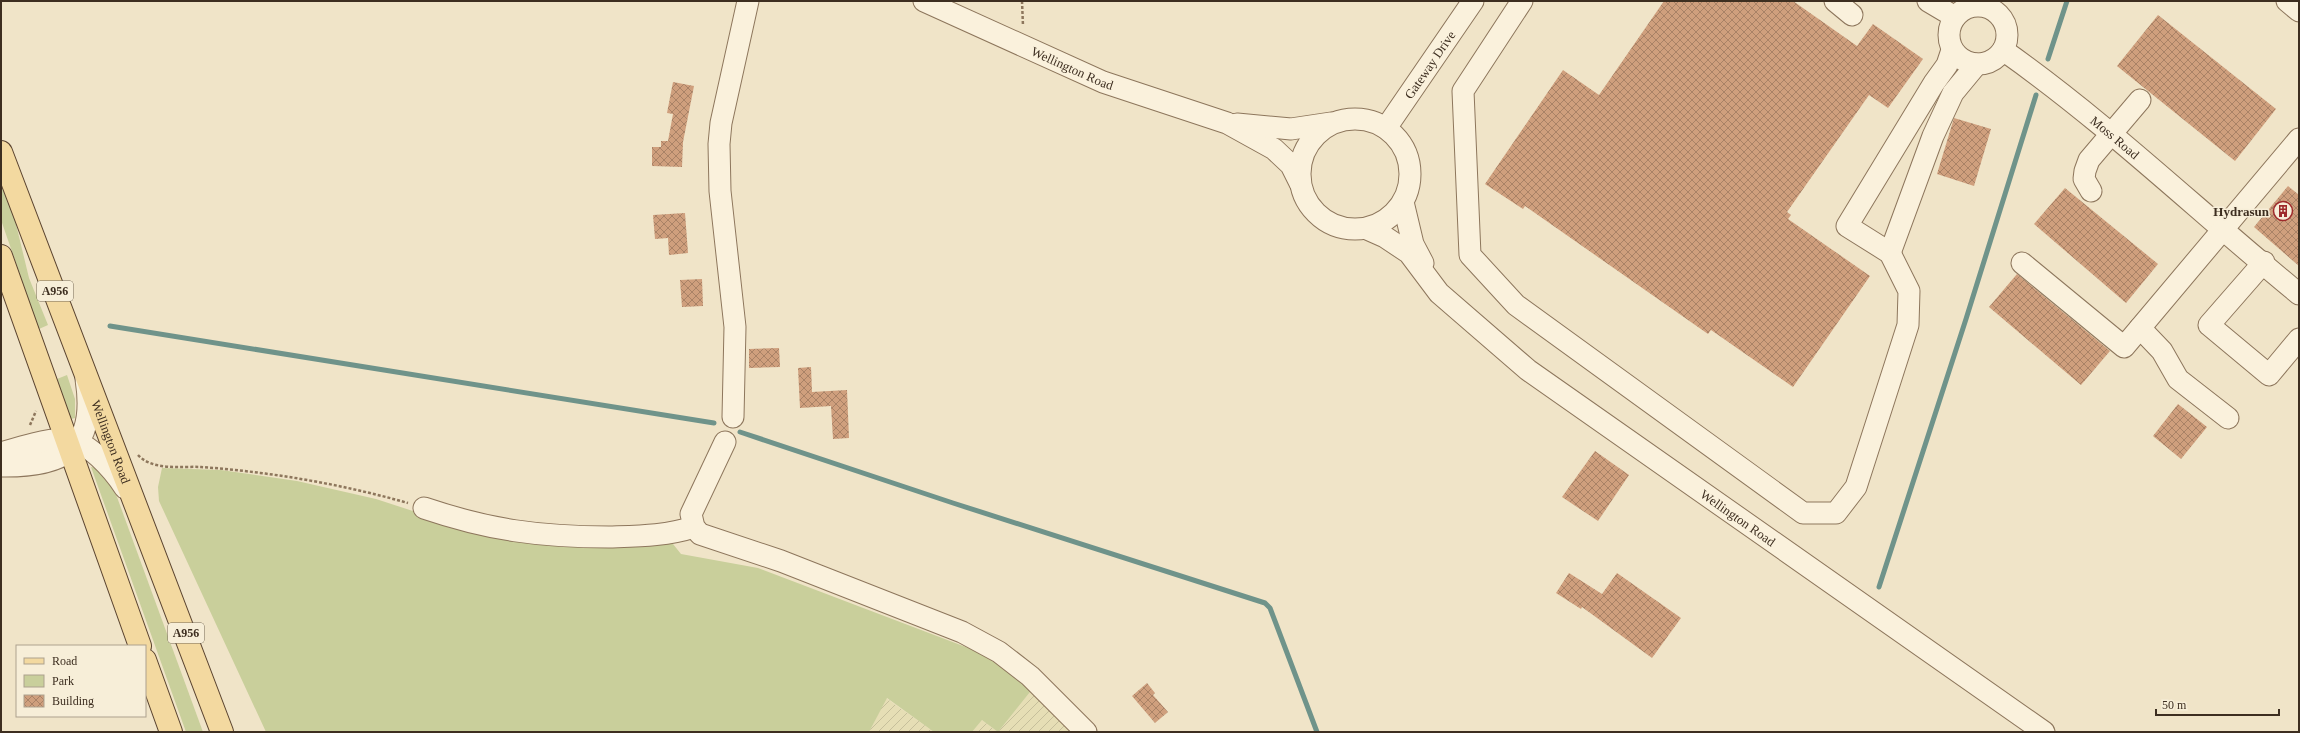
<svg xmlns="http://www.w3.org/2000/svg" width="2300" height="733" font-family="Georgia,serif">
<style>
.farmland{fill:url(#farmland-furrows)}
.green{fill:#c9cf9b}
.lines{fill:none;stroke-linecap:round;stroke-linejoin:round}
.stream{stroke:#6f938a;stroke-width:5}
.building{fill:url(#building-cross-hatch)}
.minor-casing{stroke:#8d765c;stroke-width:23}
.major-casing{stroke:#5b4430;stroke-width:24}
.path{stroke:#8d765c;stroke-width:2.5;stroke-dasharray:3 2;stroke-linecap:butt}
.minor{stroke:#faf1dc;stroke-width:21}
.major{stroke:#f3d9a0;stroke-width:22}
.labels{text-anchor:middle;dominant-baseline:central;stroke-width:3;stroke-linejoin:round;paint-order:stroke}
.shield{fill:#f7eed8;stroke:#756857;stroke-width:1}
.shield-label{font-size:12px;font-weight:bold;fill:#3d2e20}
.street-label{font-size:13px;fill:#3d2e20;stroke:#f7eed8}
.poi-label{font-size:13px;font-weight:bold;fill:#3d2e20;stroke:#f7eed8;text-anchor:end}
</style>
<defs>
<pattern id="farmland-furrows" width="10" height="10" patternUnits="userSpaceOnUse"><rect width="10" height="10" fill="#e6deb5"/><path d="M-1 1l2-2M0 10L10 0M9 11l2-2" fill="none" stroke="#c6bf9b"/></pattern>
<pattern id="building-cross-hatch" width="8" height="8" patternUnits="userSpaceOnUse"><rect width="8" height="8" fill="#cf9f7d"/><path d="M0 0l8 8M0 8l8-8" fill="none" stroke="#a98266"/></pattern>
</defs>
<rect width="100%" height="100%" fill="#f0e4c8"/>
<!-- farmland -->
<g class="farmland">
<polygon points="1030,692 1041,698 1075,732 972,732 982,720 998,732"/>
<polygon points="886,698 934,732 869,732"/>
</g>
<!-- green -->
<g class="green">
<polygon points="1,183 15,220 29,278 48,325 39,329 1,220"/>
<polygon points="67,375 75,399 75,418 71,419 57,379"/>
<path d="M91 467C101 467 112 487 117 497L203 732H186Z"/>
<polygon points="162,468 221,470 297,481 376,499 419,513 673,544 681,554 758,568 979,652 1031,687 1030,692 998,732 982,720 972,732 934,732 887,698 869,732 266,732 159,501 158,487"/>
</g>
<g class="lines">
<!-- stream -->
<g class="stream">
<polyline points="2048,59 2067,1"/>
<polyline points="110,326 714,423"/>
<polyline points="740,432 953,503 1265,603 1270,608 1317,732"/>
<polyline points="1879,587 1966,319 2036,95"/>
</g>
</g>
<!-- building -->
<g class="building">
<polygon points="1664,1 1793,1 1857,46 1873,24 1923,59 1888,108 1869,95 1787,212 1791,215 1788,219 1870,276 1793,387 1711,330 1708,334 1525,206 1523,209 1485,184 1563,70 1599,95"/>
<polygon points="2158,15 2276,109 2235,161 2117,66"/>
<polygon points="673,82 694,86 683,142 682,167 652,166 652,147 661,147 661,141 668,141 673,114 667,113"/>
<polygon points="1954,118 1991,129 1974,186 1937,174"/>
<polygon points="2288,186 2299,195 2299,266 2254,227"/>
<polygon points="2065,188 2158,264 2126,303 2034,224"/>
<polygon points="685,213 688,253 669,255 668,238 655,239 653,215"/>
<polygon points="2017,274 2110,351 2081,385 1989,307"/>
<polygon points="702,279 703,306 682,307 680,280"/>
<polygon points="779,348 780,367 749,368 749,349"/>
<polygon points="811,367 812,392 847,390 849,438 833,439 831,406 800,408 798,368"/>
<polygon points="2178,404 2207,427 2181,459 2153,436"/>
<polygon points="1595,451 1629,475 1598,521 1562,497"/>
<polygon points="1569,573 1602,594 1617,573 1681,618 1652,658 1582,607 1581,609 1556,593"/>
<polygon points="1147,683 1155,693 1153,695 1168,712 1155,723 1132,696"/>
</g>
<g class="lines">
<defs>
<g id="minor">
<path id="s1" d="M924 1 1103 82 1227 123 1274 149 1291 165 1300 183"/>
<polyline points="1522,1 1463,91 1470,255 1516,305 1803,513 1836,513 1856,487 1908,325 1909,291 1890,253 1847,226 1934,83 1947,65 1952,50"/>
<polyline points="1835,1 1852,15"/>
<polyline points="1928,1 1955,17"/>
<polyline points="2287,1 2299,11"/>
<circle cx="1978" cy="35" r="29"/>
<path id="s2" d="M2003 50C2108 124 2200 213 2299 294"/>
<circle cx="1355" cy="174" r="55"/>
<polyline points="1237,124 1291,129 1331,123"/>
<path id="s3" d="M1386 128 1473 1"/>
<polyline points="2091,191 2084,179 2085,171 2089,160 2140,100"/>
<polyline points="1403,202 1413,244 1423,263"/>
<path id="s4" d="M1367 229 1385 237 1409 253 1439 293 1528 370 2044 732"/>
<polyline points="1890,253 1933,136 1953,93 1977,64"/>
<polyline points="2264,262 2209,325 2269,375 2299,339"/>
<polyline points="2022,263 2124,347 2299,139"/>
<polyline points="2140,328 2162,351 2178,379 2228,418"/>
<polyline points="733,417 735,327 720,191 719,144 721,123 748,1"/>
<polyline points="725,442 691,514 694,527 700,534 781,561 962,632 999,652 1030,676 1086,732"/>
<path d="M1 453C21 447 43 440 64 439 87 439 114 471 125 488"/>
<path d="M1 466C65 467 97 449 86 379"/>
<path d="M424 508C489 530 540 537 609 537 638 536 666 536 694 527"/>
</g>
<g id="major">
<path id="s5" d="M1 152 222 732"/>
<polyline points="1,256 140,646"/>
<polyline points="145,660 171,732"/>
</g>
</defs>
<!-- minor casing -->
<use href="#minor" class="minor-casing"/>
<!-- major casing -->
<use href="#major" class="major-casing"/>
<!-- path -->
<g class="path">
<polyline points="1022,1 1023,26"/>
<polyline points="30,425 36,411"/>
<path d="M138 455C153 471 181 466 201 467 271 472 341 484 408 503"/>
</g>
<!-- minor -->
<use href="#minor" class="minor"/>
<!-- major -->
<use href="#major" class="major"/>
</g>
<!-- icons -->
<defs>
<symbol id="building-ring" viewBox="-11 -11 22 22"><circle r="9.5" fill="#f7eed8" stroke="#9e2a2b" stroke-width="1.5"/><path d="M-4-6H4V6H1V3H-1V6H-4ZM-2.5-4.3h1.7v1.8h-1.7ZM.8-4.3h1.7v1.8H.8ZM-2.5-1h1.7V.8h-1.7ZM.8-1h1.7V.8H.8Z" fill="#9e2a2b"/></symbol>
</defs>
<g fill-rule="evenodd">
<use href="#building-ring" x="2272" y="200" width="22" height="22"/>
</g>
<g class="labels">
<!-- shield labels -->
<g class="shield">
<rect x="37" y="281" width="36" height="20" rx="3"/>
<rect x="168" y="623" width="36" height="20" rx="3"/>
</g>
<g class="shield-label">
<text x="55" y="291">A956</text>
<text x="186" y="633">A956</text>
</g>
<!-- street labels -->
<g class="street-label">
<text stroke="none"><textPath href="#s3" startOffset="77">Gateway Drive</textPath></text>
<text stroke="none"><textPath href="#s1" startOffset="163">Wellington Road</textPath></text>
<text stroke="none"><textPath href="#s2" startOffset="142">Moss Road</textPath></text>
<text stroke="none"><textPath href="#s5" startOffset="310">Wellington Road</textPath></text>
<text stroke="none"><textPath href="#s4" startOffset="473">Wellington Road</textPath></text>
</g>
<!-- poi labels -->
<g class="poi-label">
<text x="2269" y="211">Hydrasun</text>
</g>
</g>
<!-- border -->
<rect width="2300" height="733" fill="none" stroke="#3d2e20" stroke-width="4"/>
<!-- legend -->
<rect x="16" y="645" width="130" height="72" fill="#f7eed8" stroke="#ada18e"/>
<rect x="24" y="658" width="20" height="6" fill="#f3d9a0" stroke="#ada18e"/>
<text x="52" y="665" font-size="12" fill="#3d2e20">Road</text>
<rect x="24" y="675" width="20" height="12" fill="#c9cf9b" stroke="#ada18e"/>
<text x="52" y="685" font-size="12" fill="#3d2e20">Park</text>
<rect x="24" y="695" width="20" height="12" fill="url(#building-cross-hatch)" stroke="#ada18e"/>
<text x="52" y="705" font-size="12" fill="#3d2e20">Building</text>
<!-- scale -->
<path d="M2156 709v6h123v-6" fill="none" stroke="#3d2e20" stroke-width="2"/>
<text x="2162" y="709" font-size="12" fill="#3d2e20" stroke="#f7eed8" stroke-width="3" paint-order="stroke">50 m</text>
</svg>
